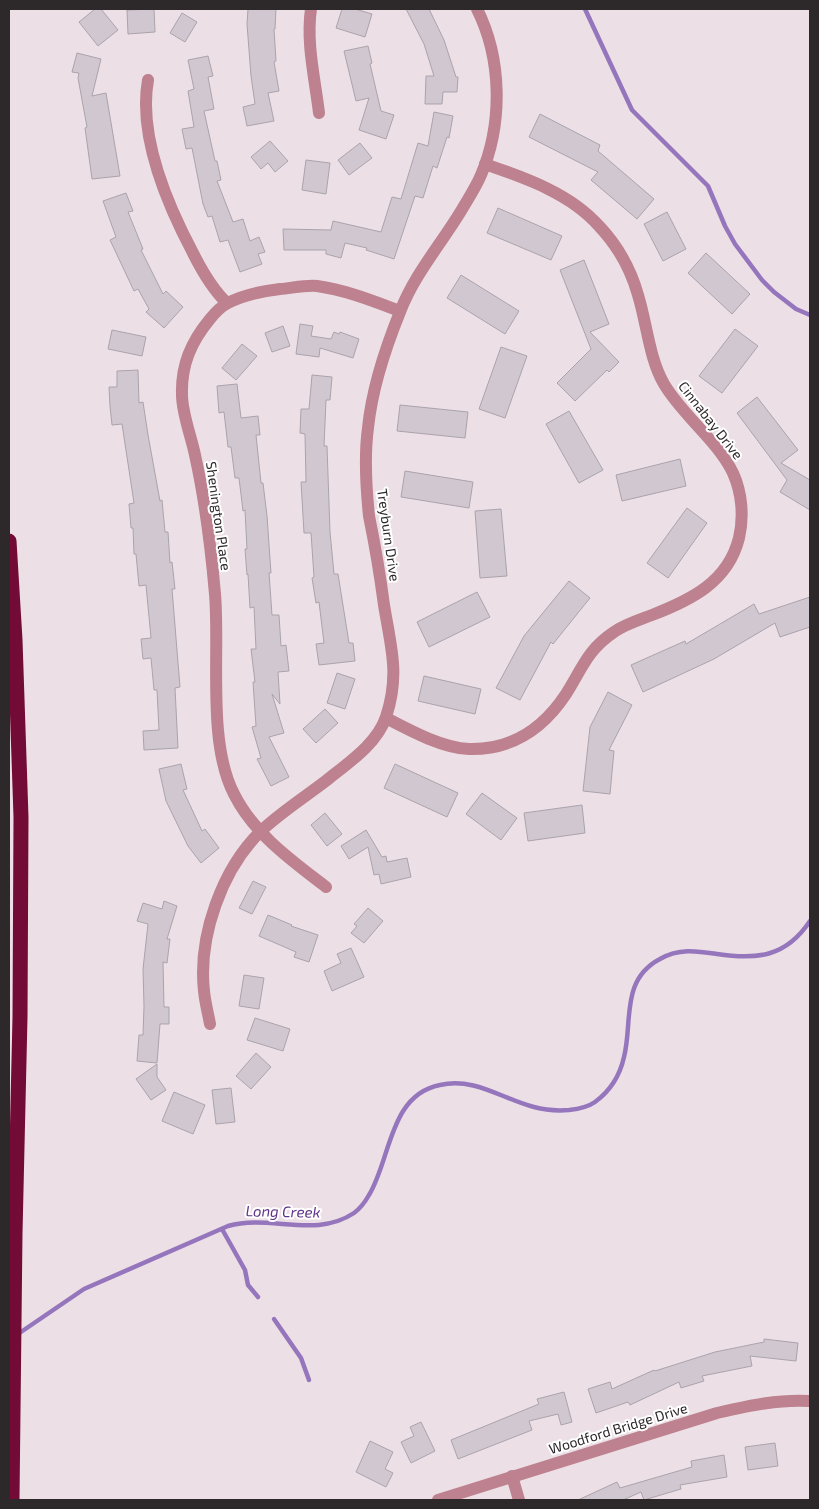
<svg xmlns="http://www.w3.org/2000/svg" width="819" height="1509" font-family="'Exo 2',sans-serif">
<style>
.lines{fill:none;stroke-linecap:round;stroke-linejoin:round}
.stream{stroke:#9576bd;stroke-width:4.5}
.building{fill:#d0c7d0;stroke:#aba3ac}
.minor{stroke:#bd818f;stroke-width:12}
.motorway{stroke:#720b35;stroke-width:15}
.labels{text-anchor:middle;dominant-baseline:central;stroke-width:4;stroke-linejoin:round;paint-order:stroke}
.street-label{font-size:14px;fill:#2d292b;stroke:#fff}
.water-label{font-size:15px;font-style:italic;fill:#5e3389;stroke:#fff}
</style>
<rect width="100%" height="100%" fill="#ece0e6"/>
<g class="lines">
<!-- stream -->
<g class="stream">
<polyline points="585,9 632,110 708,186 725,226 735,244 762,280 774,292 796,309 810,315"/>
<polyline points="222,1229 245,1270 248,1285 258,1297"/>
<polyline points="274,1319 301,1358 309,1380"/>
<path d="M18 1334 84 1289 228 1226C270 1214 315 1239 354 1213 361 1208 365 1202 369 1195 391 1159 389 1095 440 1085 475 1077 502 1099 534 1107 545 1110 557 1111 569 1110 578 1109 588 1107 595 1102 610 1091 620 1075 624 1057 633 1022 620 980 660 959 679 948 697 951 717 954 757 960 786 957 810 921"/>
</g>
</g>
<!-- building -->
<g class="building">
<polygon points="95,9 101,9 118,30 98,46 79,22"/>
<polygon points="154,9 155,32 128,34 127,10"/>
<polygon points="248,9 276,9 275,29 274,29 276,61 274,62 279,91 268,93 274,121 247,126 243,107 255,104 251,76 247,24"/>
<polygon points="342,9 355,9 372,14 365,37 336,28"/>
<polygon points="406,9 429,9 444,40 456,77 458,77 457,92 443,92 442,104 425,104 426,76 434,76 424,44"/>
<polygon points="182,13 197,22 185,42 170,33"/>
<polygon points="368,46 372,63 370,64 381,111 394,115 386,139 359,130 369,98 356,101 344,51"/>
<polygon points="77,53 101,59 92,96 106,93 120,176 92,179 85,128 87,127 78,78 79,73 72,72"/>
<polygon points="208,56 213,76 208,77 214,109 204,111 215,161 217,161 221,180 217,181 233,222 243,219 250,241 259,237 265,252 258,254 262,264 240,272 228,240 220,242 212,216 208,217 203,204 192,148 186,149 182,129 194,127 188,91 194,89 188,60"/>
<polygon points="434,112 453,116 449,138 447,137 437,168 433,166 423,198 415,196 394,259 366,250 367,248 345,243 341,258 326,254 326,250 284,250 283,229 331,230 333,221 381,232 392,197 401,199 418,143 428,146"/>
<polygon points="540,114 600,145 598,151 654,199 637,219 591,180 598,172 529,137"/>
<polygon points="270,141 288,161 275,172 268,163 261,169 251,157"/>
<polygon points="360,143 372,158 349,175 338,160"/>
<polygon points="306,160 330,163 326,194 302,190"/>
<polygon points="126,193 133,211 128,212 143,249 141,250 163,294 166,291 183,307 164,328 146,312 149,309 138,289 134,291 110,240 116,237 103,201"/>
<polygon points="498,208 562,236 551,260 487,233"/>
<polygon points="667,212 686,249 663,261 644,224"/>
<polygon points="706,253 750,294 732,314 688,273"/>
<polygon points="584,260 609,324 590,332 619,362 609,372 607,370 575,401 557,383 591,349 560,270"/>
<polygon points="461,275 519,311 505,334 447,298"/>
<polygon points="300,324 313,326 311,336 331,339 334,332 339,334 340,332 359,339 353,358 320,348 319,357 296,354"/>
<polygon points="283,326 290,346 272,352 265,333"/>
<polygon points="735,329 758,346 722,393 699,376"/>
<polygon points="112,330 146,337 142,356 108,349"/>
<polygon points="242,344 257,356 236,380 222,368"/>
<polygon points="501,347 527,356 505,418 479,409"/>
<polygon points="138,370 139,403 143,402 148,435 160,501 162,500 165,532 168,532 170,563 172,562 175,589 172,589 180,687 175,688 178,748 144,750 143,731 159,730 157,690 154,690 151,658 143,659 141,639 151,638 146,585 139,586 136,554 134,554 133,528 131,528 129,504 134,503 122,424 112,425 110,406 109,387 117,387 117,371"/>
<polygon points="312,375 332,377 330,400 326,400 324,446 327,446 330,532 334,574 338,574 349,643 353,643 355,661 319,665 316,644 324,643 319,602 316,603 312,578 314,577 311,533 304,533 301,482 306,482 305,434 300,433 301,409 309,409"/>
<polygon points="237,384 241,418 258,416 260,435 256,435 261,483 263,483 267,516 271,573 269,573 272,615 279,615 281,646 286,645 289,671 278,672 280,704 272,694 284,733 269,737 289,777 271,786 257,759 261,758 252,727 256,726 253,682 255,682 251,649 256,649 254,607 250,608 248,574 247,575 245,549 247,549 245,510 243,511 239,478 235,478 231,447 228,447 224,412 219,413 217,386"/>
<polygon points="757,397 798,450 781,463 810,480 810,510 780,492 787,480 737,413"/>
<polygon points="400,405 468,412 465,438 397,431"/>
<polygon points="569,411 603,470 579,483 546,424"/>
<polygon points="680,459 686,486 622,501 616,475"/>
<polygon points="405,471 473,482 469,508 401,497"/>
<polygon points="687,508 707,523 668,578 647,563"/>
<polygon points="501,509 507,576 480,578 475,511"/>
<polygon points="569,581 590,598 553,644 551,642 520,700 496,688 524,636"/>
<polygon points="477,592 490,617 429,647 417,622"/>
<polygon points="810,597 810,627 780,637 775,623 714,659 643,692 631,665 685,641 686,644 754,604 759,614"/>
<polygon points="337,673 355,679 345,709 327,703"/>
<polygon points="424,676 481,689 475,714 418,701"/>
<polygon points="608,692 632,705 609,750 614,751 610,794 583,791 590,727"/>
<polygon points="325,709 338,723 316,743 303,729"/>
<polygon points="181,764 187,789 183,790 202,831 205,829 219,848 201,863 188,846 166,801 159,769"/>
<polygon points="395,764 458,793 447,817 384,788"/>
<polygon points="482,793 517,818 501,840 466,814"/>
<polygon points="582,805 585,833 528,841 524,813"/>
<polygon points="325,813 342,834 327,846 311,825"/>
<polygon points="366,830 382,857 386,856 387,862 407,858 411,877 381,884 379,874 374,875 368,847 349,859 341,846"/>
<polygon points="253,881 266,887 252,914 239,908"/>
<polygon points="164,901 177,906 167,939 170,939 167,963 163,962 164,1007 169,1007 169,1024 160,1024 157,1063 137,1061 139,1035 143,1035 144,1006 143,969 148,924 137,921 143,903 162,909"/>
<polygon points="368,908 383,921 364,943 351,933 357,926 354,924"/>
<polygon points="268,915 292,925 291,926 318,935 309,962 294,957 296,952 259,936"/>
<polygon points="351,948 364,977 332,991 324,971 341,963 337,954"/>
<polygon points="244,975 264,978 259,1009 239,1006"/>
<polygon points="255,1018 290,1029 283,1051 247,1040"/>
<polygon points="256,1053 271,1067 251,1089 236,1076"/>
<polygon points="157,1064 157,1077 166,1090 151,1100 136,1079"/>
<polygon points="231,1088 235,1122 216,1124 212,1090"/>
<polygon points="174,1092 205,1105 193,1134 162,1121"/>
<polygon points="764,1339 798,1343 796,1361 750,1356 752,1366 702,1376 704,1381 681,1388 679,1382 630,1405 628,1402 596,1413 588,1389 610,1382 612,1389 654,1370 655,1371 715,1352 764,1342"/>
<polygon points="564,1392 572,1422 561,1425 558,1414 529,1421 532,1430 458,1459 451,1440 539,1404 537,1399"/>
<polygon points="421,1422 435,1451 411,1463 401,1442 414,1436 410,1427"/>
<polygon points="370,1441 393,1452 385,1469 393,1473 386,1487 356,1472"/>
<polygon points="775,1443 778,1466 748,1470 745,1447"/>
<polygon points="724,1455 727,1477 680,1485 681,1489 644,1500 641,1492 623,1500 578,1500 617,1482 620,1488 692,1467 691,1461"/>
</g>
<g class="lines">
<!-- minor -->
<g class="minor">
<path d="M311 9C306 43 315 79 319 113"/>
<path d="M148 80C138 136 167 204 193 253 202 271 212 289 227 303"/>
<path d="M386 718C409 730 442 748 469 749 512 750 543 729 566 694 582 669 587 650 614 632 625 624 639 620 652 615 691 600 728 582 739 538 744 517 742 493 733 473 717 440 683 416 664 384 649 358 647 324 638 295 631 270 617 245 599 226 570 193 525 178 485 164"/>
<path d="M326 887C291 860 254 834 234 794 207 742 220 654 215 594 211 548 205 500 195 455 191 436 182 413 182 395 181 365 191 342 210 319 214 314 222 306 228 303 243 295 263 291 280 289 292 288 305 285 317 286 346 290 373 301 400 311"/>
<path d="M210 1024C208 1013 205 1002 204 991 198 936 222 869 261 831 281 812 305 797 327 780 348 763 377 744 386 717 400 674 391 648 384 605 380 575 375 545 369 516 366 487 364 457 368 428 372 388 385 349 400 312 414 275 441 244 461 211 468 199 476 187 481 175 503 123 502 59 477 9"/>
<polyline points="512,1476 519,1500"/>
<path d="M438 1500 717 1413C748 1406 778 1399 810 1401"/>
</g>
<!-- motorway -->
<polyline class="motorway" points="9,541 15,640 21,817 20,1017 15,1233 12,1500"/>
</g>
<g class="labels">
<!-- street labels -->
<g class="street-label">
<text transform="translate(711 420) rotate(52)">Cinnabay Drive</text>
<text transform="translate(219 516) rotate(82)">Shenington Place</text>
<text transform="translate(389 535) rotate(82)">Treyburn Drive</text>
<text transform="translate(618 1428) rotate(-17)">Woodford Bridge Drive</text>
</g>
<!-- water labels -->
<g class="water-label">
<text transform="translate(283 1211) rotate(1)">Long Creek</text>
</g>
</g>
<!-- border -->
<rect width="819" height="1509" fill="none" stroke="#2d292b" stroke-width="20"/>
</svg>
